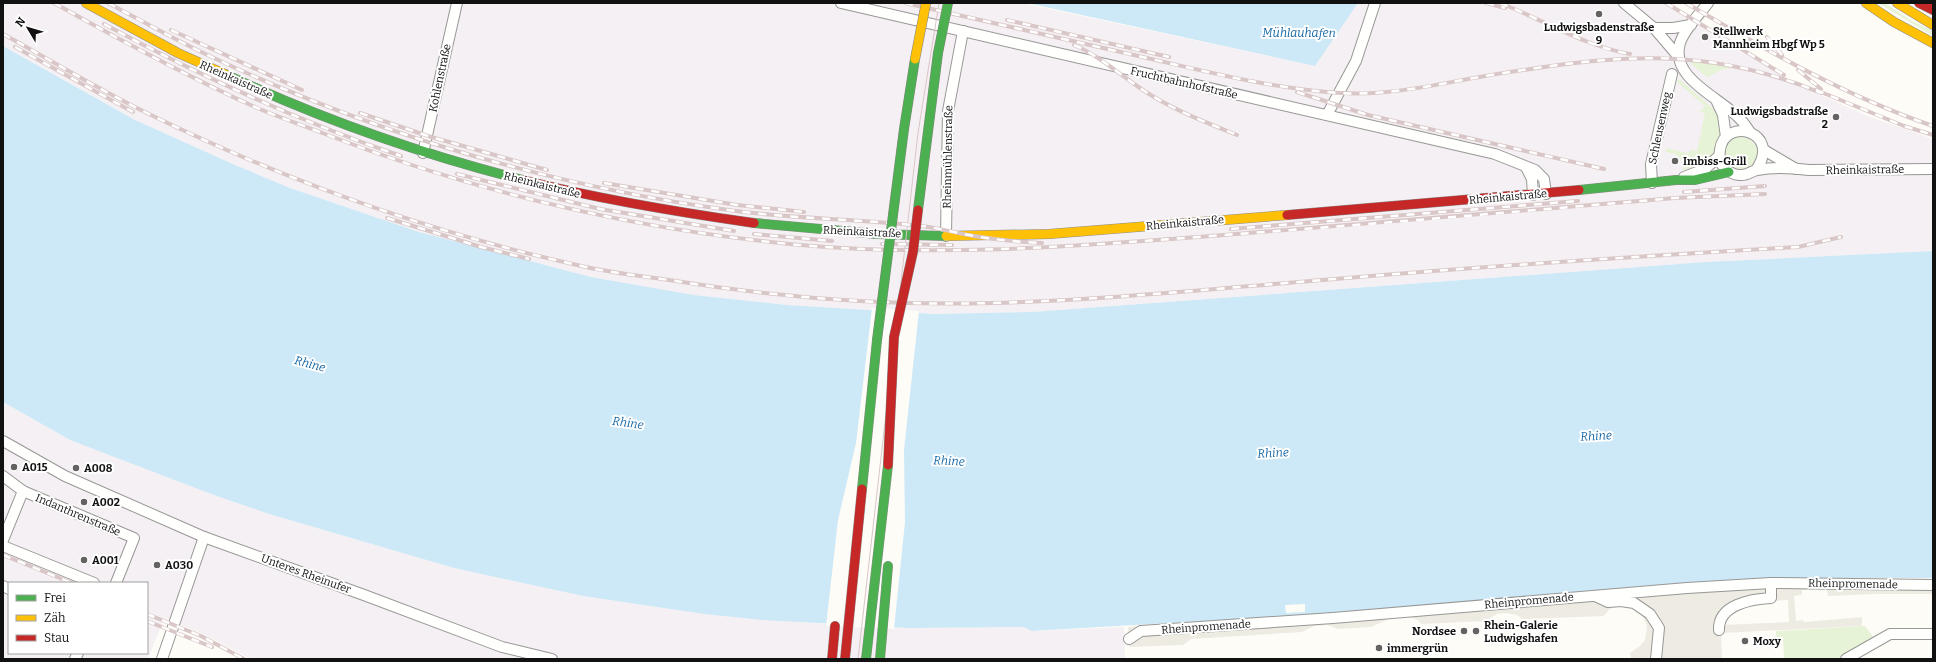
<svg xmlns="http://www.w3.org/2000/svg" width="1936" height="662" font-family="Bitter,serif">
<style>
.industrial{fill:#f5f0f3;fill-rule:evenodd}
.green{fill:#e7f3d7}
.plaza{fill:#edebe2;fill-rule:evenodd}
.water{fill:#cde8f7}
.pier{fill:#fdfcf7}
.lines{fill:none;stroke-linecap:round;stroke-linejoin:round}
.street-casing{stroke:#979795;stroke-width:12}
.fast-casing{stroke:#8e8d8b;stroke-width:10}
.slow-casing{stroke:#8e8d8b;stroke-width:10}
.jam-casing{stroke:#8e8d8b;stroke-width:10}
.street{stroke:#fffffe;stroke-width:10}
.fast{stroke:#4caf50;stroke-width:9}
.slow{stroke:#ffc107;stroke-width:9}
.jam{stroke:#c62828;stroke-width:9}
.tram{stroke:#d9c6c7;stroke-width:1}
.rail-casing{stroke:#d9c6c7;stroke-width:4}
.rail{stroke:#fff;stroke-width:2.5;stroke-dasharray:8;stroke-linecap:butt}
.fast-bridge-casing{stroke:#858482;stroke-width:10;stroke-linecap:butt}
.slow-bridge-casing{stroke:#858482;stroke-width:10;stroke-linecap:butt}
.jam-bridge-casing{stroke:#858482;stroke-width:10;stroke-linecap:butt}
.fast-bridge{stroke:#4caf50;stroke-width:9}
.slow-bridge{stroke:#ffc107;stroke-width:9}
.jam-bridge{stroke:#c62828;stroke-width:9}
.poi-dot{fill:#646362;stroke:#fff;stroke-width:1.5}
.labels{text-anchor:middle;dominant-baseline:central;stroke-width:4;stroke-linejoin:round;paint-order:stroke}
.poi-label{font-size:11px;font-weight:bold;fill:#111;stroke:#fff;text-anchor:start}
.street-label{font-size:11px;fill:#111;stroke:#fff}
.water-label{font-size:12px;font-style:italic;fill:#1768a6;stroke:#fff}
</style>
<rect width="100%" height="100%" fill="#fdfcf7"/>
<!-- industrial -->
<g class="industrial">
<polygon points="3,3 1022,3 1315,66 1358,3 1662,3 1742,53 1803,87 1870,117 1933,139 1933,251 1706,262 1032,312 934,314 787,305 694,295 591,277 419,232 290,188 235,165 133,119 3,46"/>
<path d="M3 402 70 440 211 494 269 514 454 568 583 596 704 614 824 624 909 628 1023 627 1032 631 1124 627 1125 659H251L201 633 164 618 148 659H3ZM9 583H147V653H9Z"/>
</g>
<!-- green -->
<g class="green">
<polygon points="1878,3 1885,3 1912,21 1933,31 1933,36"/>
<polygon points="1692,61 1730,66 1731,68 1721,70 1707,77 1691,64"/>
<polygon points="1679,79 1716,111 1720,117 1721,134 1714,154 1706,164 1683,170 1682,160 1675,154 1666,152 1666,148 1688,153 1691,150 1697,151 1705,113 1699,112 1705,106 1677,82"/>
<circle cx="1741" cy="153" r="16"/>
<polygon points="1865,626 1874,638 1838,659 1784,659 1783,637 1776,637 1776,631"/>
</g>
<!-- plaza -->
<path class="plaza" d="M1864 577V579L1933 580V594H1878L1828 596 1827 589 1802 590V595L1794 596 1796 621 1803 620 1804 622 1862 617V626L1721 633 1722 659H1631L1630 653 1640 646 1645 640 1647 626 1641 613 1631 606 1620 605 1610 609 1603 616 1523 619 1517 615 1505 613 1497 614 1485 621 1421 624 1418 620 1406 616 1391 618 1371 627 1338 629 1328 625 1314 626 1302 632 1191 639 1183 645 1129 647 1128 627 1341 613 1699 582 1770 578ZM1788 600 1789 622 1722 625 1731 612 1754 602Z"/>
<!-- water -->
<g class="water">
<polygon points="1027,3 1358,3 1315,66"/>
<polygon points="3,46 133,119 235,165 290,188 419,232 591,277 694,295 787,305 934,314 1032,312 1706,262 1933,251 1933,578 1770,578 1699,582 1341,613 1032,631 1023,627 909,628 763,620 704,614 583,596 454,568 269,514 211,494 70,440 3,402"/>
</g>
<!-- pier -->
<g class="pier">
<polygon points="872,308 919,311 904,450 905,522 894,629 826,626 838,520 856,443"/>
<polygon points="1305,604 1305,612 1286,613 1285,605"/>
</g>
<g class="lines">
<defs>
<g id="street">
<polyline points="841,3 1495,154 1535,170 1544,179 1546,194"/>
<polyline points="1624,3 1654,28 1678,56"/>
<path d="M1708 3C1699 15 1685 28 1680 43 1669 79 1722 98 1741 120 1744 123 1747 128 1750 132"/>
<polyline points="1654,28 1673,28 1691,25"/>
<polyline points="1717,102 1723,115 1726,137"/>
<polyline points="1327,115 1356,61 1375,3"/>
<polyline points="1764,150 1796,169"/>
<polyline points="423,153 457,3"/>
<polyline points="1526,167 1532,179 1533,195"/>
<path d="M1756 170C1783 131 1724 116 1720 150 1719 155 1720 160 1722 165 1726 170 1733 175 1740 175 1747 176 1751 171 1757 170 1773 167 1793 168 1809 170L1933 169"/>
<polyline points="1684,177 1705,169 1719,156"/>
<polyline points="1652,183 1651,164 1672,74"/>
<polyline points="946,236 948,111 963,31"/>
<polyline points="3,441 65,476 204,537 364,595 502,647 552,659"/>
<polyline points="3,476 23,491 134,538 116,583"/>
<polyline points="3,540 23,491"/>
<polyline points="3,546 94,583"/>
<polyline points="3,586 9,589"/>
<polyline points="1595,596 1608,602 1621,601 1634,603 1650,614 1659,628 1656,659"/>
<path d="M1719 630C1718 604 1753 599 1771 598V583"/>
<polyline points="1129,639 1141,631 1333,618 1687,588 1771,583 1933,585"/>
<polyline points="75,659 78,653"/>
<polyline points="162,659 204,537"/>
<polyline points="1846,659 1890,634 1933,634"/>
</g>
<g id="fast">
<path d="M225 74C321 119 421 154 523 180"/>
<polyline points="1579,190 1676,180 1695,180 1729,172"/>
<polyline points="754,223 877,234 946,236"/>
<polyline points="862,489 877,340"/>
<polyline points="866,659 888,465"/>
<polyline points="880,659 888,566"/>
</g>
<g id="slow">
<polyline points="86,3 178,53 225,74"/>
<polyline points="1866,3 1894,22 1933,43"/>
<polyline points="1897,3 1933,25"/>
<polyline points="946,236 1049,234 1287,215"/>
</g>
<g id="jam">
<polyline points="1919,3 1933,10"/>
<path d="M523 180C599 199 676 212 754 223"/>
<polyline points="1287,215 1579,190"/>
<polyline points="832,659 835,626"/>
<polyline points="845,659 862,489"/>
</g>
</defs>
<!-- street casing -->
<use href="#street" class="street-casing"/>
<!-- fast casing -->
<use href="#fast" class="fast-casing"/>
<!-- slow casing -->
<use href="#slow" class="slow-casing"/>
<!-- jam casing -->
<use href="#jam" class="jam-casing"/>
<!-- street -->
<use href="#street" class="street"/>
<!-- fast -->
<use href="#fast" class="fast"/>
<!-- slow -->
<use href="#slow" class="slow"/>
<!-- jam -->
<use href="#jam" class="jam"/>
<!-- tram -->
<polyline class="tram" points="858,659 918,133 939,3"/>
<defs>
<g id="rail">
<path d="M54 3C120 40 186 76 255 107 278 117 302 125 325 134 474 192 630 228 789 244 934 258 1079 246 1224 235 1375 224 1525 211 1675 198L1765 194"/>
<path d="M108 3C144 22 179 42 216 59 381 136 556 187 736 211 797 219 859 219 921 226 939 228 956 233 974 236 997 240 1019 242 1042 243"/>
<path d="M905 3C986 21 1067 40 1147 58 1212 73 1275 89 1341 93 1390 96 1438 84 1485 76 1609 56 1701 43 1821 93"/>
<polyline points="1486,3 1505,8"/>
<path d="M1500 3C1544 20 1584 46 1630 54"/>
<polyline points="1666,3 1784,75"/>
<path d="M1686 3C1766 50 1845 96 1933 126"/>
<polyline points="1007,20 1169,57"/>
<path d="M104 24C200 76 298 121 401 156"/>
<polyline points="171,30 302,90"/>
<path d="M3 34C52 61 100 90 149 114 288 182 435 234 586 267 613 273 641 276 669 280 775 297 884 306 992 303 1107 300 1221 288 1335 279 1489 266 1643 256 1798 247L1841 237"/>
<polyline points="1767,37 1782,55"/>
<path d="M1074 45C1100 56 1120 75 1143 90 1171 109 1205 122 1237 135"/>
<polyline points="15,47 133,112"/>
<polyline points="1798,70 1821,89"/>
<polyline points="1816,90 1904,126 1933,135"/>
<polyline points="1297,92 1368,115 1604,169"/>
<polyline points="360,113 428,136 547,170"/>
<polyline points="457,174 600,209 734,231"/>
<polyline points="604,183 737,205 804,212"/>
<polyline points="1684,192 1765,186"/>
<polyline points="387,218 481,247 529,259"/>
<polyline points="1231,229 1578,201"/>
<polyline points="754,234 832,241"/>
<polyline points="882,244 952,245"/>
<polyline points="3,555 72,583"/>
<polyline points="147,614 201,636 244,659"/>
<polyline points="147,621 212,647"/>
</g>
</defs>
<!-- rail casing -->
<use href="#rail" class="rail-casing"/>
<!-- rail -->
<use href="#rail" class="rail"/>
<defs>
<g id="fast-bridge">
<polyline points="918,210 938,53 948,3"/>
<polyline points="877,340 904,129 915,59"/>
</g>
<polyline id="slow-bridge" points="915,59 926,3"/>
<polyline id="jam-bridge" points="888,465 894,337 913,252 918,210"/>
</defs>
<!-- fast-bridge casing -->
<use href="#fast-bridge" class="fast-bridge-casing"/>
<!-- slow-bridge casing -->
<use href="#slow-bridge" class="slow-bridge-casing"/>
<!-- jam-bridge casing -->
<use href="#jam-bridge" class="jam-bridge-casing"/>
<!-- fast-bridge -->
<use href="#fast-bridge" class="fast-bridge"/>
<!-- slow-bridge -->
<use href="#slow-bridge" class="slow-bridge"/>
<!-- jam-bridge -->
<use href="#jam-bridge" class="jam-bridge"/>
</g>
<!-- markers -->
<g class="poi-dot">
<circle cx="1599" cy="14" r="4"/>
<circle cx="1705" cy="37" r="4"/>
<circle cx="1836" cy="117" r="4"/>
<circle cx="1675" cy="161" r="4"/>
<circle cx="14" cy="467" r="4"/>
<circle cx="76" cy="468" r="4"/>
<circle cx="84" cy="502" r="4"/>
<circle cx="84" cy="560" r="4"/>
<circle cx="157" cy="565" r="4"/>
<circle cx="1464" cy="631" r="4"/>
<circle cx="1476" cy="631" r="4"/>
<circle cx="1745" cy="641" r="4"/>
<circle cx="1379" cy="648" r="4"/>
</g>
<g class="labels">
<!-- poi labels -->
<g class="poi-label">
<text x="1599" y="27" text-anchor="middle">Ludwigsbadenstraße<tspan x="1599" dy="13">9</tspan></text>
<text x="1713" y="31">Stellwerk<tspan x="1713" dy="13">Mannheim Hbgf Wp 5</tspan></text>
<text x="1828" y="111" text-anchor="end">Ludwigsbadstraße<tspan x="1828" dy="13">2</tspan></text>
<text x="1683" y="161">Imbiss-Grill</text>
<text x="22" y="467">A015</text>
<text x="84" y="468">A008</text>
<text x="92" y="502">A002</text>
<text x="92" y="560">A001</text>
<text x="165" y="565">A030</text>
<text x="1484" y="625">Rhein-Galerie<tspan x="1484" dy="13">Ludwigshafen</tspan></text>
<text x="1456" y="631" text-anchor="end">Nordsee</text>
<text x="1753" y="641">Moxy</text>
<text x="1387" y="648">immergrün</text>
</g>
<!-- street labels -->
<g class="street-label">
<text transform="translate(440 78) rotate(-78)">Kohlenstraße</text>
<text transform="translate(236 80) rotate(24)">Rheinkaistraße</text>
<text transform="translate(1184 83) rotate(13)">Fruchtbahnhofstraße</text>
<text transform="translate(1660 128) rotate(-78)">Schleusenweg</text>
<text transform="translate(948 157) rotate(-89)">Rheinmühlenstraße</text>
<text transform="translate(1865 170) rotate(-1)">Rheinkaistraße</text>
<text transform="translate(542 185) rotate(14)">Rheinkaistraße</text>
<text transform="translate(1508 197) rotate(-5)">Rheinkaistraße</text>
<text transform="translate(1185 223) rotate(-5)">Rheinkaistraße</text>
<text transform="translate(862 232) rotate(3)">Rheinkaistraße</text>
<text transform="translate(78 515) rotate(23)">Indanthrenstraße</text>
<text transform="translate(306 574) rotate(20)">Unteres Rheinufer</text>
<text transform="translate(1853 584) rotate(1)">Rheinpromenade</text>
<text transform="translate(1529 601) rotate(-5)">Rheinpromenade</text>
<text transform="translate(1206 627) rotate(-4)">Rheinpromenade</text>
</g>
<!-- water labels -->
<g class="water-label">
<text x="1299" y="33">Mühlauhafen</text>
<text transform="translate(310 364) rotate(15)">Rhine</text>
<text transform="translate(628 423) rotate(8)">Rhine</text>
<text transform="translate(1596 436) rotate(-3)">Rhine</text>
<text transform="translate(1273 453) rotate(-3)">Rhine</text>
<text transform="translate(949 461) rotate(3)">Rhine</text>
</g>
</g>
<!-- border -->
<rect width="1936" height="662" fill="none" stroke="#111111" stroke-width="8"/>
<!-- legend -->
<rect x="8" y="582" width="140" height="72" fill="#ffffff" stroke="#a0a0a0"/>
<rect x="16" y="595" width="20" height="6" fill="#4caf50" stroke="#a0a0a0"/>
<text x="44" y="602" font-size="12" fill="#111111">Frei</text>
<rect x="16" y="615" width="20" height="6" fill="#ffc107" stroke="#a0a0a0"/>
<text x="44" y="622" font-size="12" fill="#111111">Zäh</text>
<rect x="16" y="635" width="20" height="6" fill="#c62828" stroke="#a0a0a0"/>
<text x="44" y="642" font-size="12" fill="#111111">Stau</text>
<!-- north arrow -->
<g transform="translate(28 28) rotate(308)" stroke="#ffffff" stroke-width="3" paint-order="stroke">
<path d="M0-3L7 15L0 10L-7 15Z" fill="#111111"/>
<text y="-6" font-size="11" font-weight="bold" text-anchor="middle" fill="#111111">N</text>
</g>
</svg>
